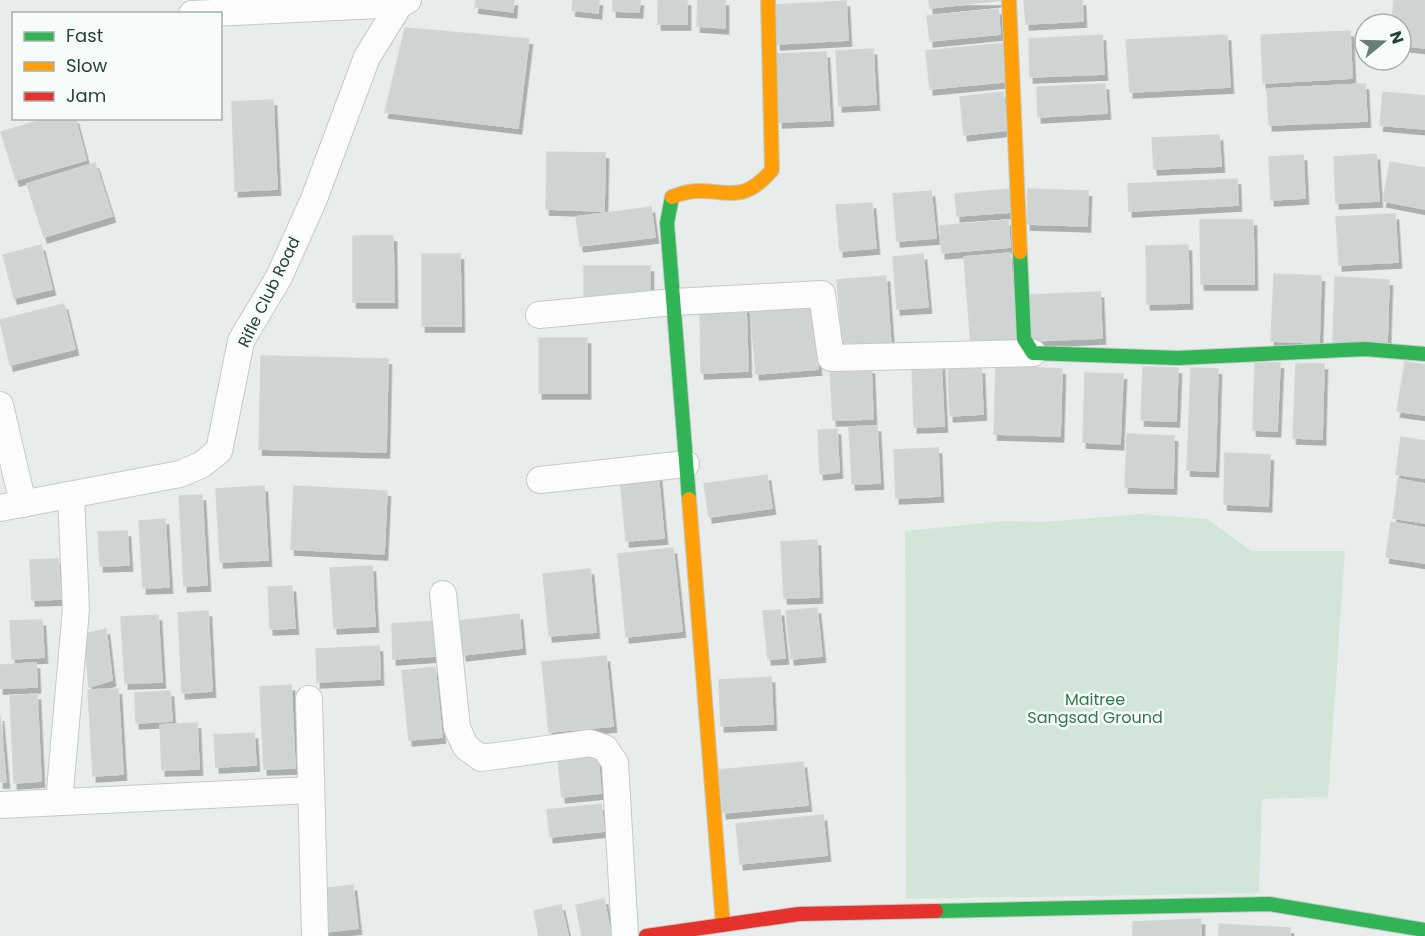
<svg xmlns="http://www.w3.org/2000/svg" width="1425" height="936" font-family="Poppins,sans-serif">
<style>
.green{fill:#d1e6d8}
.building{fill:#cfd4d2;stroke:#d1d6d4;stroke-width:1.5;filter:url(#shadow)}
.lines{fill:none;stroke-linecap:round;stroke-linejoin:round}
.street-casing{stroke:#c5cac8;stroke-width:28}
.fast-casing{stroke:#c3cbc8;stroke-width:16}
.slow-casing{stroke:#c3cbc8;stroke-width:16}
.jam-casing{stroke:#c3cbc8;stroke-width:16}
.street{stroke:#fcfcfc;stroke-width:26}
.fast{stroke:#30b455;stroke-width:14}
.slow{stroke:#ff9f0a;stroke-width:14}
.jam{stroke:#e5322d;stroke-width:14}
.labels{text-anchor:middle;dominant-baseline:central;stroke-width:5;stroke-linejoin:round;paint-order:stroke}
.street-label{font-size:16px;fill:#24423a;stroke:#f7fbf9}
.park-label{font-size:16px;fill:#2d7a4b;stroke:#f7fbf9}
</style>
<defs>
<filter id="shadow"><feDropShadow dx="3.5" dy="6" stdDeviation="0" flood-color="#0004"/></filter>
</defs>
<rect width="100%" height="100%" fill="#e8edeb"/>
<!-- green -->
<polygon class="green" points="1142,514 1207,519 1252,551 1345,551 1328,797 1262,799 1259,893 906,899 905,531 1003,521 1042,522"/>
<!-- building -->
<g class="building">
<polygon points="476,0 514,0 513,12 475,7"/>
<polygon points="573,0 599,0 598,13 572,10"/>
<polygon points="613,0 640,0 639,12 613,11"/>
<rect x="658" y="0" width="29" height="24"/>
<polygon points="698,0 725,0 725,28 697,26"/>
<polygon points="929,0 1004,0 930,8"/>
<polygon points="1024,0 1082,0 1083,21 1026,24"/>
<polygon points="1394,0 1425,0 1425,48 1401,45 1401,24 1392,24"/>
<polygon points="846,1 848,40 777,44 775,5"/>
<polygon points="998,9 1000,34 930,41 927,16"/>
<polygon points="405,28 529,39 518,128 385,112"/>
<polygon points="1350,31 1352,78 1263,83 1261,35"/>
<polygon points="1102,35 1104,74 1030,77 1029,39"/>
<polygon points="1227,35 1230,87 1130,92 1126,40"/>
<polygon points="1008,43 1012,81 930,89 926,51"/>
<polygon points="873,49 876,104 839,106 836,51"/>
<polygon points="826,52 830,120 779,122 776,54"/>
<polygon points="1105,84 1107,113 1038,117 1037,87"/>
<polygon points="1365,84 1367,121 1269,125 1267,89"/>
<polygon points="1003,92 1007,130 964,135 960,97"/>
<polygon points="1383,92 1425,96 1425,129 1380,125"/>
<polygon points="273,100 277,189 235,191 232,102"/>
<polygon points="48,118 75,118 86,160 16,180 1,132"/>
<polygon points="1219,135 1221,166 1154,169 1152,138"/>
<polygon points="547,152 605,153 604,211 546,209"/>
<polygon points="1376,154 1379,201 1336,203 1334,157"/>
<polygon points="1303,155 1305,198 1271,200 1269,157"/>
<polygon points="1390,162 1425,168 1425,209 1383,201"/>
<polygon points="95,163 112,216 44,237 27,184"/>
<polygon points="1237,179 1238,205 1129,211 1128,184"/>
<polygon points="1009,189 1011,212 957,216 955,194"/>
<polygon points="1028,189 1088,191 1087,226 1027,224"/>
<polygon points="931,191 936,238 897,241 893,194"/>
<polygon points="872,203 876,248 840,251 836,205"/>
<polygon points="651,207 655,237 580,246 576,217"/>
<polygon points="1395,214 1398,262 1339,265 1336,217"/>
<polygon points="1008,220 1010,247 942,253 940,226"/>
<polygon points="1200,220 1253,220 1254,284 1201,284"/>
<polygon points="353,236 393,236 394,302 353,302"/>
<polygon points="41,245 52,289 14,298 3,255"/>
<polygon points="1188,245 1189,303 1147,304 1146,246"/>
<polygon points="1010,253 1017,342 971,345 964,257"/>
<polygon points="422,254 460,254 461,326 422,326"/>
<polygon points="923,254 928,307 897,309 893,257"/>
<rect x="584" y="266" width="66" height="30"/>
<polygon points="1274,274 1321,276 1319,343 1271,341"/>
<polygon points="886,276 891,347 843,351 837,280"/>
<polygon points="1335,277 1389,280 1387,344 1333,342"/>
<polygon points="1100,292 1102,338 1030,341 1028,295"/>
<polygon points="813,301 818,369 756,374 750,306"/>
<polygon points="64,304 75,349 10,365 0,320"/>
<polygon points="746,307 748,371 701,373 700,308"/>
<rect x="539" y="338" width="48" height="55"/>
<polygon points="261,356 388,359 386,452 259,449"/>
<polygon points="941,361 944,426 914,427 912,362"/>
<polygon points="1405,362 1425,365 1425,415 1397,411"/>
<polygon points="1255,363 1280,363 1277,431 1253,430"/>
<polygon points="1296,364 1324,364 1322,439 1293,438"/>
<polygon points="996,366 1062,369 1060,436 994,434"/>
<polygon points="1143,367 1178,368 1176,421 1141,420"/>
<polygon points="871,368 873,419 833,420 830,369"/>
<polygon points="981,368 983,414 950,416 948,369"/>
<polygon points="1191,368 1218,369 1215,471 1187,470"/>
<polygon points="1085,373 1123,374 1120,444 1083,442"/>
<polygon points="877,426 880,483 852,484 849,427"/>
<polygon points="837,429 839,472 820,474 818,430"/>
<polygon points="1127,434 1174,436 1173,488 1125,487"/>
<polygon points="1401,437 1425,441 1425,478 1396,474"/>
<polygon points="938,448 940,496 896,498 894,450"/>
<polygon points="1225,453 1270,455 1268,506 1224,504"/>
<polygon points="658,474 664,538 626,541 620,477"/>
<polygon points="767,475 772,508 709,517 704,484"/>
<polygon points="1398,479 1425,484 1425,523 1393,518"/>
<polygon points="264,486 268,560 220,562 216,489"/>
<polygon points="294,486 387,491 384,554 291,549"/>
<polygon points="202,495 207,585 184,586 179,496"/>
<polygon points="165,519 169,587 143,588 139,521"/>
<polygon points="1391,522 1425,528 1425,563 1386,557"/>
<polygon points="127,531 129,565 100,566 98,532"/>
<polygon points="817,540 819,597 784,598 781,542"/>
<polygon points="673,548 682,631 626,637 618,554"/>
<polygon points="58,559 61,599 32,600 30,560"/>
<polygon points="372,566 375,626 334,628 330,568"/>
<polygon points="590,569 596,632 549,636 543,574"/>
<polygon points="292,586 295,628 270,629 268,587"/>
<polygon points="817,608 822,656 791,659 786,611"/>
<polygon points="780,610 785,658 768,659 763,611"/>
<polygon points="208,611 212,691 182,693 178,613"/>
<polygon points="519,614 522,648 463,655 459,621"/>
<polygon points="158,615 162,682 125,683 121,617"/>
<polygon points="42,620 44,657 12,659 10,621"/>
<polygon points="434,621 436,656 393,659 392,624"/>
<polygon points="106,629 112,680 89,687 84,634"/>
<polygon points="379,646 380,679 317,682 316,649"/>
<polygon points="606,656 613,726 549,732 542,662"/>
<polygon points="36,663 37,687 0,688 0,665"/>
<polygon points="435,667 442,737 409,740 402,671"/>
<polygon points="771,677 773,724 721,726 719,680"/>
<polygon points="291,685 295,768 264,769 260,687"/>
<polygon points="118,689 123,774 93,776 88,690"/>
<polygon points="170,691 172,721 136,723 135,693"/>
<polygon points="37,694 41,781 14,783 10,696"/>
<polygon points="0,715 6,782 0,782"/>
<polygon points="197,723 199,769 162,770 160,725"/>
<polygon points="254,733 256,765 216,767 214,735"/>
<polygon points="597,746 601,793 562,797 557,750"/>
<polygon points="803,762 808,805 723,813 719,770"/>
<polygon points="601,804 604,831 550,837 547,810"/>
<polygon points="823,815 827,855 740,864 736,824"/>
<polygon points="353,885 358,928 326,932 321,889"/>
<polygon points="604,899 611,936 582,936 576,905"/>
<polygon points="561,905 568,936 539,936 534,911"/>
<polygon points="1201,919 1201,936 1133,936 1133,922"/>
<polygon points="1219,924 1290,928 1290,936 1219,936"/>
</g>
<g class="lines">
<defs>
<g id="street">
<polyline points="192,14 400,4"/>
<polyline points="539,315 674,302 822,294 831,358 1033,353"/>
<polyline points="0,405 23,504"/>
<polyline points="540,480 686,464"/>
<polyline points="0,508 180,474 201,465 219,451 241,341 279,277 314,199 367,57 400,4 408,0"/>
<polyline points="443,594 457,728 466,747 481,758 590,743 605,748 615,763 625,936"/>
<polyline points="309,699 315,936"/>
<polyline points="59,802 76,609 71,495"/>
<polyline points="0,805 311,790"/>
</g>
<g id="fast">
<polyline points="672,197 667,223 689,499"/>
<polyline points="1020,252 1024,339 1033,353 1178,358 1365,349 1425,354"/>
<polyline points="936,911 1269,904 1425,930"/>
</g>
<g id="slow">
<polyline points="1009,0 1020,252"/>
<path d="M672 197C717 178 735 214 772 170L768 0"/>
<polyline points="689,499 723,925"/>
</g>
<polyline id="jam" points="646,936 799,914 936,911"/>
</defs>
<!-- street casing -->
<use href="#street" class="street-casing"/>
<!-- fast casing -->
<use href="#fast" class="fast-casing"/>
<!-- slow casing -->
<use href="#slow" class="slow-casing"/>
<!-- jam casing -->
<use href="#jam" class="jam-casing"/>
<!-- street -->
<use href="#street" class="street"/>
<!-- fast -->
<use href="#fast" class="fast"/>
<!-- slow -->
<use href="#slow" class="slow"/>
<!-- jam -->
<use href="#jam" class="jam"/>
</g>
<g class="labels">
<!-- street labels -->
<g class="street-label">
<text transform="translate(269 292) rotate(-64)">Rifle Club Road</text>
</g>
<!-- park labels -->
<g class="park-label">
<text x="1095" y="699">Maitree<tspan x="1095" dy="18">Sangsad Ground</tspan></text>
</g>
</g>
<!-- legend -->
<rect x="12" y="12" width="210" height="108" fill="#f7fbf9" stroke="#a3b1ad" stroke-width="1.5"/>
<rect x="24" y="32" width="30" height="9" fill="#30b455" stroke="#a3b1ad" stroke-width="1.5"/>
<text x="66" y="42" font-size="18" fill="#24423a">Fast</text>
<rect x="24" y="62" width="30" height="9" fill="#ff9f0a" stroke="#a3b1ad" stroke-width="1.5"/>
<text x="66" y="72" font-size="18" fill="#24423a">Slow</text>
<rect x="24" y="92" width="30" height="9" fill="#e5322d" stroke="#a3b1ad" stroke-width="1.5"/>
<text x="66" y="102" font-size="18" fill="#24423a">Jam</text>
<!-- north arrow -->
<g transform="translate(1383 42) rotate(71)"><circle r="28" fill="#f7fbf9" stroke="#a3b1ad" stroke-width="1.5"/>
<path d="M0-4.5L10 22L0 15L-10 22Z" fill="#697e78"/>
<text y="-9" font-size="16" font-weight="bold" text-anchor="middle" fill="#24423a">N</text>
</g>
</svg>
